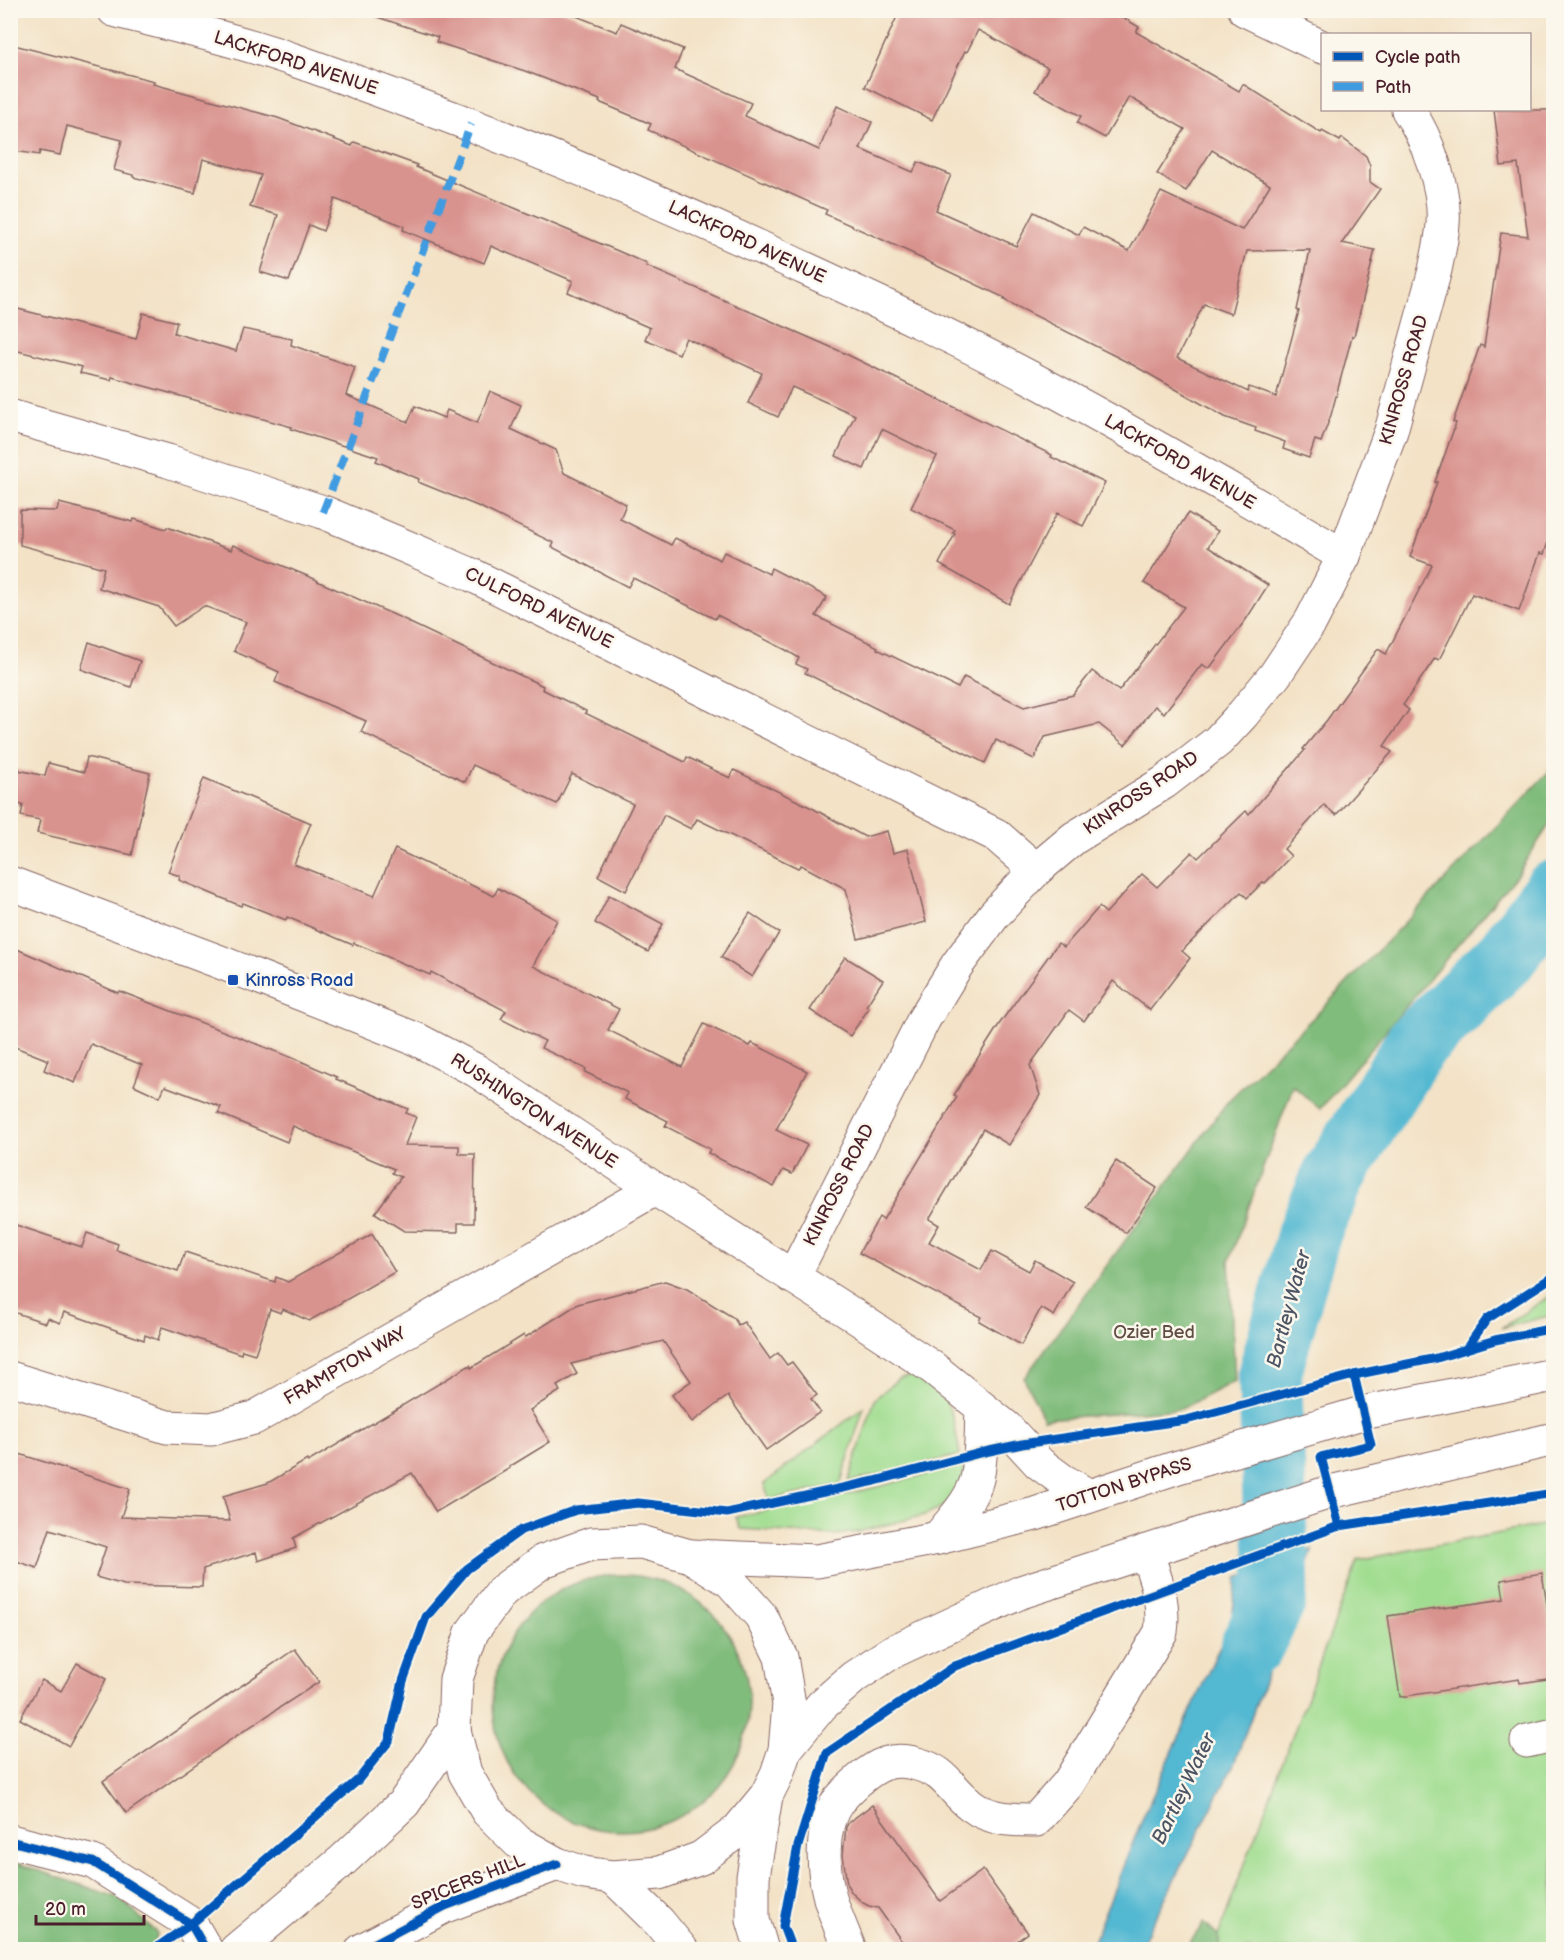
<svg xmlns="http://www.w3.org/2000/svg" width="1564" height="1960" font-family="'Balsamiq Sans',sans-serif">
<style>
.green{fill:#a1dd91;stroke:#767e5e;stroke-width:1.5}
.forest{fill:#80bc7b;stroke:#656e53;stroke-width:1.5}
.water{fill:#53b8d1;stroke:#4e6c7e;stroke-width:1.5}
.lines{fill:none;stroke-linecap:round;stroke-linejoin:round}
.river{stroke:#53b8d1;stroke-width:64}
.building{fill:#d9938e;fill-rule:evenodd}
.minor-casing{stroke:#856361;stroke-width:35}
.major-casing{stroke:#856361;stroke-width:35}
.minor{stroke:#fff;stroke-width:33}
.major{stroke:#fff;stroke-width:33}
.quiet{stroke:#409be1;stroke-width:8;stroke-dasharray:15 8;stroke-linecap:butt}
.cycleway-casing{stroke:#fbf7ec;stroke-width:13}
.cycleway{stroke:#0057b8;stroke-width:9}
.transit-dot{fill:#1a4fb4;stroke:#fbf7ec;stroke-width:2}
.labels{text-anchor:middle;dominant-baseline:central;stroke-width:5;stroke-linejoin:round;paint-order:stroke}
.street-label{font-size:18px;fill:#4a1f2b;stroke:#fbf7ec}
.transit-label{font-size:18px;fill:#164399;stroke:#fbf7ec;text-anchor:start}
.park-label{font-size:18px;fill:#604e44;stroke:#fbf7ec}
.water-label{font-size:20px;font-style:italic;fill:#4d5565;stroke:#fbf7ec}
</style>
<rect width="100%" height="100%" fill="#fbf7ec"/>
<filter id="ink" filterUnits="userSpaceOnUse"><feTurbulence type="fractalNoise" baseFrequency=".0167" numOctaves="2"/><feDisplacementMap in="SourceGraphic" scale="12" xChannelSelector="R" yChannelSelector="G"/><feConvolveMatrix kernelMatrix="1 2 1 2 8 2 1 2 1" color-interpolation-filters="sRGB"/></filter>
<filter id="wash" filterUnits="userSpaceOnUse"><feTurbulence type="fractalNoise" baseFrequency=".008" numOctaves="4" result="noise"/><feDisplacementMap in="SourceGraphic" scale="24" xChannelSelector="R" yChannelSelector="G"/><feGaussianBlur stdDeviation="1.35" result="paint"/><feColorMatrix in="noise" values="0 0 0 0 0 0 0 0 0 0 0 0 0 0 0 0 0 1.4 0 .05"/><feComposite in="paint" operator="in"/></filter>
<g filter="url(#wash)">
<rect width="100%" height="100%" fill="#f3e2c6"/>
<!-- green -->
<g class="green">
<polygon points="1553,1294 1553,1315 1501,1328"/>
<polygon points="918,1374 944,1394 954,1422 960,1455 848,1482 875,1399 899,1378"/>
<polygon points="864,1407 840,1485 769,1500 764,1484"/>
<polygon points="965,1465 964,1479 948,1504 925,1515 858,1532 835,1535 740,1529 736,1517 848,1494"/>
<polygon points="1553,1523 1553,1949 1220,1950 1218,1936 1358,1560"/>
</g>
<!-- forest -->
<g class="forest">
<polygon points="1553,767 1553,819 1516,876 1320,1109 1293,1086 1229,1261 1235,1381 1181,1409 1044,1419 1024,1378 1228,1101 1324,1007"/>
<circle cx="621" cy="1703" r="128"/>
<polygon points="11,1861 119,1898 157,1933 155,1949 11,1950"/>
<polygon points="1204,1923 1218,1936 1220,1949 1185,1949"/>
</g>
<!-- water -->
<polygon class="water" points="1313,1549 1234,1764 1139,1949 1090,1949 1144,1815 1232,1619 1237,1578"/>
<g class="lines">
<!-- river -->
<polyline class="river" points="1252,1645 1274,1601 1277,1577 1270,1372 1309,1233 1335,1173 1417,1043 1506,956 1554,892"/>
</g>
<g id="blocks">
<!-- building -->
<g class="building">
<path d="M375 10H561L617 32 621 23 683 49 675 69 751 103 745 116 819 150 837 106 872 122 860 149 913 172 918 162 951 175 936 210 1016 246 1034 212 1079 235 1083 227 1129 251 1161 192 1242 230 1270 185 1212 150 1186 191 1157 174 1185 129 1129 97 1105 138 1077 123 1081 116 1035 91 1048 68 978 30 967 52 965 51 932 120 865 87 900 10H1110L1139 27 1136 32 1239 91 1243 84 1321 133 1322 131 1340 141 1342 138 1366 156 1370 166V182L1380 189 1342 243 1375 250 1354 336H1352L1331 415 1321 442 1315 440 1309 458 1283 449 1285 442 1255 431 1256 428 1225 417 1133 365 1004 300 1005 298 914 255V254L825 214 827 210 648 130 651 124 599 102 600 100 525 71 436 42 438 37 374 16ZM1310 250 1297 310 1299 311 1276 397 1249 387 1248 392 1177 358 1204 304 1231 314 1247 251Z"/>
<polygon points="10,44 154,81 153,84 278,118 352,146 354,142 417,165 416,167 618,251 647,264 646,266 842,352 1052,455 1051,457 1105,483 1083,526 1057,513 1009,604 939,564 955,534 953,533 955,530 911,508 937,456 882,429 864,469 836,456 855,415 792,387 778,417 748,403 762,373 686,338 679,354 645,339 650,328 568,292 573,281 491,246 484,263 403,230 404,226 335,199 323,231 309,225 289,281 260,272 278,215 250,207 261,175 203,159 195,193 133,177 133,175 114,170 122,140 67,126 60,155 40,151 39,155 10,150"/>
<polygon points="1494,110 1554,110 1554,525 1544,554 1540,553 1519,611 1472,594 1439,660 1435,658 1403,705 1409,710 1384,746 1392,752 1336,815 1324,805 1284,849 1291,856 1265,883 1263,882 1247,898 1241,892 1182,951 1190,958 1150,1010 1113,981 1084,1021 1069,1010 1030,1065 1040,1095 1009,1145 983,1129 929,1219 939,1225 929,1242 981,1270 992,1251 1029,1271 1035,1260 1073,1282 1054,1316 1041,1308 1021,1345 979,1321 981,1317 859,1253 879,1217 883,1220 957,1097 954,1095 1000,1023 1058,943 1064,947 1099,907 1106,913 1142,874 1157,887 1192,852 1198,858 1246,811 1249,814 1305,750 1303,749 1327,720 1378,649 1386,654 1432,565 1410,557 1437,482 1435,482 1456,423 1453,422 1480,345 1484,347 1501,233 1528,236 1518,164 1501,166"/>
<polygon points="10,307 136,339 143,313 177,322 174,333 236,351 243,329 292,339 291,345 355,367 346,395 408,422 415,406 444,418 447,410 477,423 490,391 521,405 511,429 556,450 564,473 626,504 620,519 671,545 675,538 720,560 724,552 769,574 771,568 827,597 816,616 878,647 877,649 958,688 964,677 1024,707 1073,695 1092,671 1119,691 1184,607 1144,583 1188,513 1218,531 1208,547 1268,585 1247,618 1209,669 1202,664 1164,713 1155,706 1125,745 1099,724 1045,737 1034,759 996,740 985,763 805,673 807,669 796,664 799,658 786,650 717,615 715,619 633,578 628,587 552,547 554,543 480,507 418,482 419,479 376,461 378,457 291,429 292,427 112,377 111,380 80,373 82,367 10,349"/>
<polygon points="59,503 133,522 134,519 166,529 167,527 231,550 233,545 317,580 317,581 408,621 408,622 543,686 542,689 586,711 585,713 685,762 687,757 730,778 734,770 812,808 865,837 887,831 893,853 908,849 926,922 858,939 846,889 801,865 798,868 697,819 691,829 664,815 626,891 598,876 633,804 572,774 557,804 473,765 465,782 361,732 366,721 275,682 279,672 234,651 246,622 204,606 174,626 159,607 99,588 104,568 20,545 20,510 57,511"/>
<polygon points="89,642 140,661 131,687 81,669"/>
<polygon points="87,757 150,773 132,855 37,833 40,820 21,816 23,805 10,803 10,768 45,776 48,763 84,772"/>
<polygon points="204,778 311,823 294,864 374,896 395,849 494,896 498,888 557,920 533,966 619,1009 608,1030 682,1067 704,1024 750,1046 752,1043 807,1071 776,1130 807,1145 792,1174 783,1170 774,1187 708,1153 710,1149 665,1126 668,1121 625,1099 628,1093 585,1072 586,1069 541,1048 545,1041 501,1019 506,1011 431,972 430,975 383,955 354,943 353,945 287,917 286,920 243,903 241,906 179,880 180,876 168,872"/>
<polygon points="609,895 663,924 648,952 595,923"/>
<polygon points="750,913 779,933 752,977 721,957"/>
<polygon points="10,946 118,993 119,991 298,1060 337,1077 336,1079 408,1109 406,1113 416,1117 405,1145 459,1146 459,1154 475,1154 474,1223 458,1223 458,1232 404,1231 375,1213 401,1177 392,1173 394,1169 293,1126 287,1142 218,1113 221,1107 165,1086 160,1097 134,1085 142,1065 91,1044 75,1083 44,1070 48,1060 10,1045"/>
<polygon points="845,957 883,980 866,1006 869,1008 850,1036 810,1010"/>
<polygon points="1116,1161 1157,1188 1126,1233 1086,1207"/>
<polygon points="10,1223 82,1247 87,1233 118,1244 116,1250 178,1271 185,1252 275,1282 276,1277 288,1282 372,1234 395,1272 309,1321 283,1309 281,1313 270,1309 255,1354 242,1350 241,1354 162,1327 158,1340 145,1335 144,1340 64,1312 60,1323 48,1318 46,1323 10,1311"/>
<polygon points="665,1281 687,1289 734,1318 738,1325 744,1322 770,1359 778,1353 787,1365 792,1362 817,1395 811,1399 820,1412 766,1450 728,1396 692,1422 672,1395 691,1381 663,1341 571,1364 577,1374 557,1386 560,1391 530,1410 550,1442 509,1467 510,1468 436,1512 412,1473 293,1538 296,1548 258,1561 256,1552 203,1569 202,1587 124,1585 96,1577 106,1547 50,1529 37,1568 10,1559 10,1451 130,1489 121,1517 230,1521 223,1496 268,1483 307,1460 308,1462 470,1365 471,1368 524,1335 526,1337 578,1304"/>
<polygon points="1542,1573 1554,1649 1554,1678 1520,1683 1519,1679 1400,1697 1388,1616 1504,1599 1501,1580"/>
<polygon points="295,1649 319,1682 236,1736 126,1813 103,1781"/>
<polygon points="77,1663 106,1679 69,1746 20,1719 42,1680 61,1691"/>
<polygon points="872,1805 940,1901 983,1870 1028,1933 1005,1950 908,1950 878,1908 869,1906 863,1903 852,1893 847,1885 843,1855 846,1827 849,1822"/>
</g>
</g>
</g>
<g filter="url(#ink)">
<use href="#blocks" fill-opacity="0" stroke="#856361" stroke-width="1.5"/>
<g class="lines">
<defs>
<g id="minor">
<path d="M114 10C175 26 238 40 297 61 464 119 627 185 787 260 869 298 952 336 1031 378 1137 435 1241 495 1344 556"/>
<polyline points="1245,10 1322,47"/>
<polyline points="10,416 168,461 247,487 323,512 395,542 472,575 996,835 1036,870"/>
<polyline points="10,883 220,962 418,1040 477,1071 655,1189 850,1313 933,1368 1006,1427 1039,1463 1062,1480 1089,1496"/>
<path d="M793 1277 924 1019 957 965 994 915 1036 870 1074 838 1165 782 1218 741 1243 714 1275 675 1311 621 1344 556 1391 431 1435 270C1438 255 1442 239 1443 224 1446 190 1427 137 1408 110"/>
<polyline points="10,1378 167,1427 211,1429 254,1418 286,1400 655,1189"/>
<path d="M938 1538C952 1520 971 1501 977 1479 982 1456 981 1431 982 1408"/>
<polyline points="1527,1741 1554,1735"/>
<polyline points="10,1841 93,1862 191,1924 206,1950"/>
<path d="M850 1950C843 1933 835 1915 830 1898 822 1869 820 1825 839 1800 845 1793 852 1786 859 1780 878 1764 892 1757 917 1764 947 1772 949 1788 971 1805 990 1820 1013 1820 1036 1820L1068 1784 1161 1632C1165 1601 1156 1580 1146 1551"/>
</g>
<g id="major">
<polyline points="692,1556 817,1561 938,1538 1035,1514 1175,1468 1362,1413 1554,1375"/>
<polyline points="785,1750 822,1705 854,1677 892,1652 1021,1592 1330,1492 1554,1439"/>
<polyline points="613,1877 659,1922 682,1950"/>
<polyline points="236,1950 341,1862 404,1803 454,1730"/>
<polyline points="362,1950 445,1906 557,1864"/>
<polyline points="762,1950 753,1920 753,1877 766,1796 777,1774 785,1750 789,1704 781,1657 761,1616 730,1581 690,1556 641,1542 591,1544 543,1561 502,1591 472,1632 456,1679 454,1730 465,1773 487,1811 518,1842 557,1864 584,1873 613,1877 659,1873 701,1858 737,1831 766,1796"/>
</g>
</defs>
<!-- minor casing -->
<use href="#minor" class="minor-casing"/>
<!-- major casing -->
<use href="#major" class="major-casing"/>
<!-- minor -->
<use href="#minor" class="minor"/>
<!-- major -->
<use href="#major" class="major"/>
<!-- quiet -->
<polyline class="quiet" points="323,512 471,124"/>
<defs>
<g id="cycleway">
<polyline points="1466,1349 1495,1340 1554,1328"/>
<polyline points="1339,1526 1321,1457 1371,1445 1354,1375"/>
<polyline points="10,1841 93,1862 191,1924 206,1950"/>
<polyline points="153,1950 191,1924 358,1780 389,1741 403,1681 426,1617 467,1569 521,1530 576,1510 638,1503 727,1513 875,1481 980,1453 1022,1444 1186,1420 1354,1375 1437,1358 1466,1349 1487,1319 1554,1276"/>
<polyline points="362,1950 445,1906 557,1864"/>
<polyline points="792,1950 783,1926 798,1846 827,1753 955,1666 1339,1526 1554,1493"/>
</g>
</defs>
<!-- cycleway casing -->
<use href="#cycleway" class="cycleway-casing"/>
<!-- cycleway -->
<use href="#cycleway" class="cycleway"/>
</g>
</g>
<!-- markers -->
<rect class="transit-dot" x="227" y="974" width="12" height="12" rx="3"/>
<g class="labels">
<!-- street labels -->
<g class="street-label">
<text transform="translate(296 63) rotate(18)">LACKFORD AVENUE</text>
<text transform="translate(747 242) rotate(25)">LACKFORD AVENUE</text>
<text transform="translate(1404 380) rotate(-74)">KINROSS ROAD</text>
<text transform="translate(1180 462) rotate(30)">LACKFORD AVENUE</text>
<text transform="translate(539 608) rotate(26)">CULFORD AVENUE</text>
<text transform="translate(1141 793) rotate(-34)">KINROSS ROAD</text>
<text transform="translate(534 1111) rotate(33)">RUSHINGTON AVENUE</text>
<text transform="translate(839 1185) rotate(-63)">KINROSS ROAD</text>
<text transform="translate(345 1366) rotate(-30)">FRAMPTON WAY</text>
<text transform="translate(1124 1485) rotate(-18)">TOTTON BYPASS</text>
<text transform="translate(468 1882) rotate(-22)">SPICERS HILL</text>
</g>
<!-- transit labels -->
<g class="transit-label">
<text x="245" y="980">Kinross Road</text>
</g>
<!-- park labels -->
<g class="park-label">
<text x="1154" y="1332">Ozier Bed</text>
</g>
<!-- water labels -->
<g class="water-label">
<text transform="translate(1289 1309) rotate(-75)">Bartley Water</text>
<text transform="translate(1184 1789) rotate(-64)">Bartley Water</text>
</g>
</g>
<!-- margin -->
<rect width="1564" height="1960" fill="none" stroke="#fbf7ec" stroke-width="36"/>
<!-- legend -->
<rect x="1321" y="33" width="210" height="78" fill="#fbf7ec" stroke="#b4a19f" stroke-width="1.5"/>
<rect x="1333" y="52" width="30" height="9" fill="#0057b8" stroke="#b4a19f" stroke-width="1.5"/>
<text x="1375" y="63" font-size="18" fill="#4a1f2b">Cycle path</text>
<rect x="1333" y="82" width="30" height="9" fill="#409be1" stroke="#b4a19f" stroke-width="1.5"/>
<text x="1375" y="93" font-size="18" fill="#4a1f2b">Path</text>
<!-- scale -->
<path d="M36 1915v9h108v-9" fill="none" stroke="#4a1f2b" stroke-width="3"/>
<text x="45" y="1915" font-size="18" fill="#4a1f2b" stroke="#fbf7ec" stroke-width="4.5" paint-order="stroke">20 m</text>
</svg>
